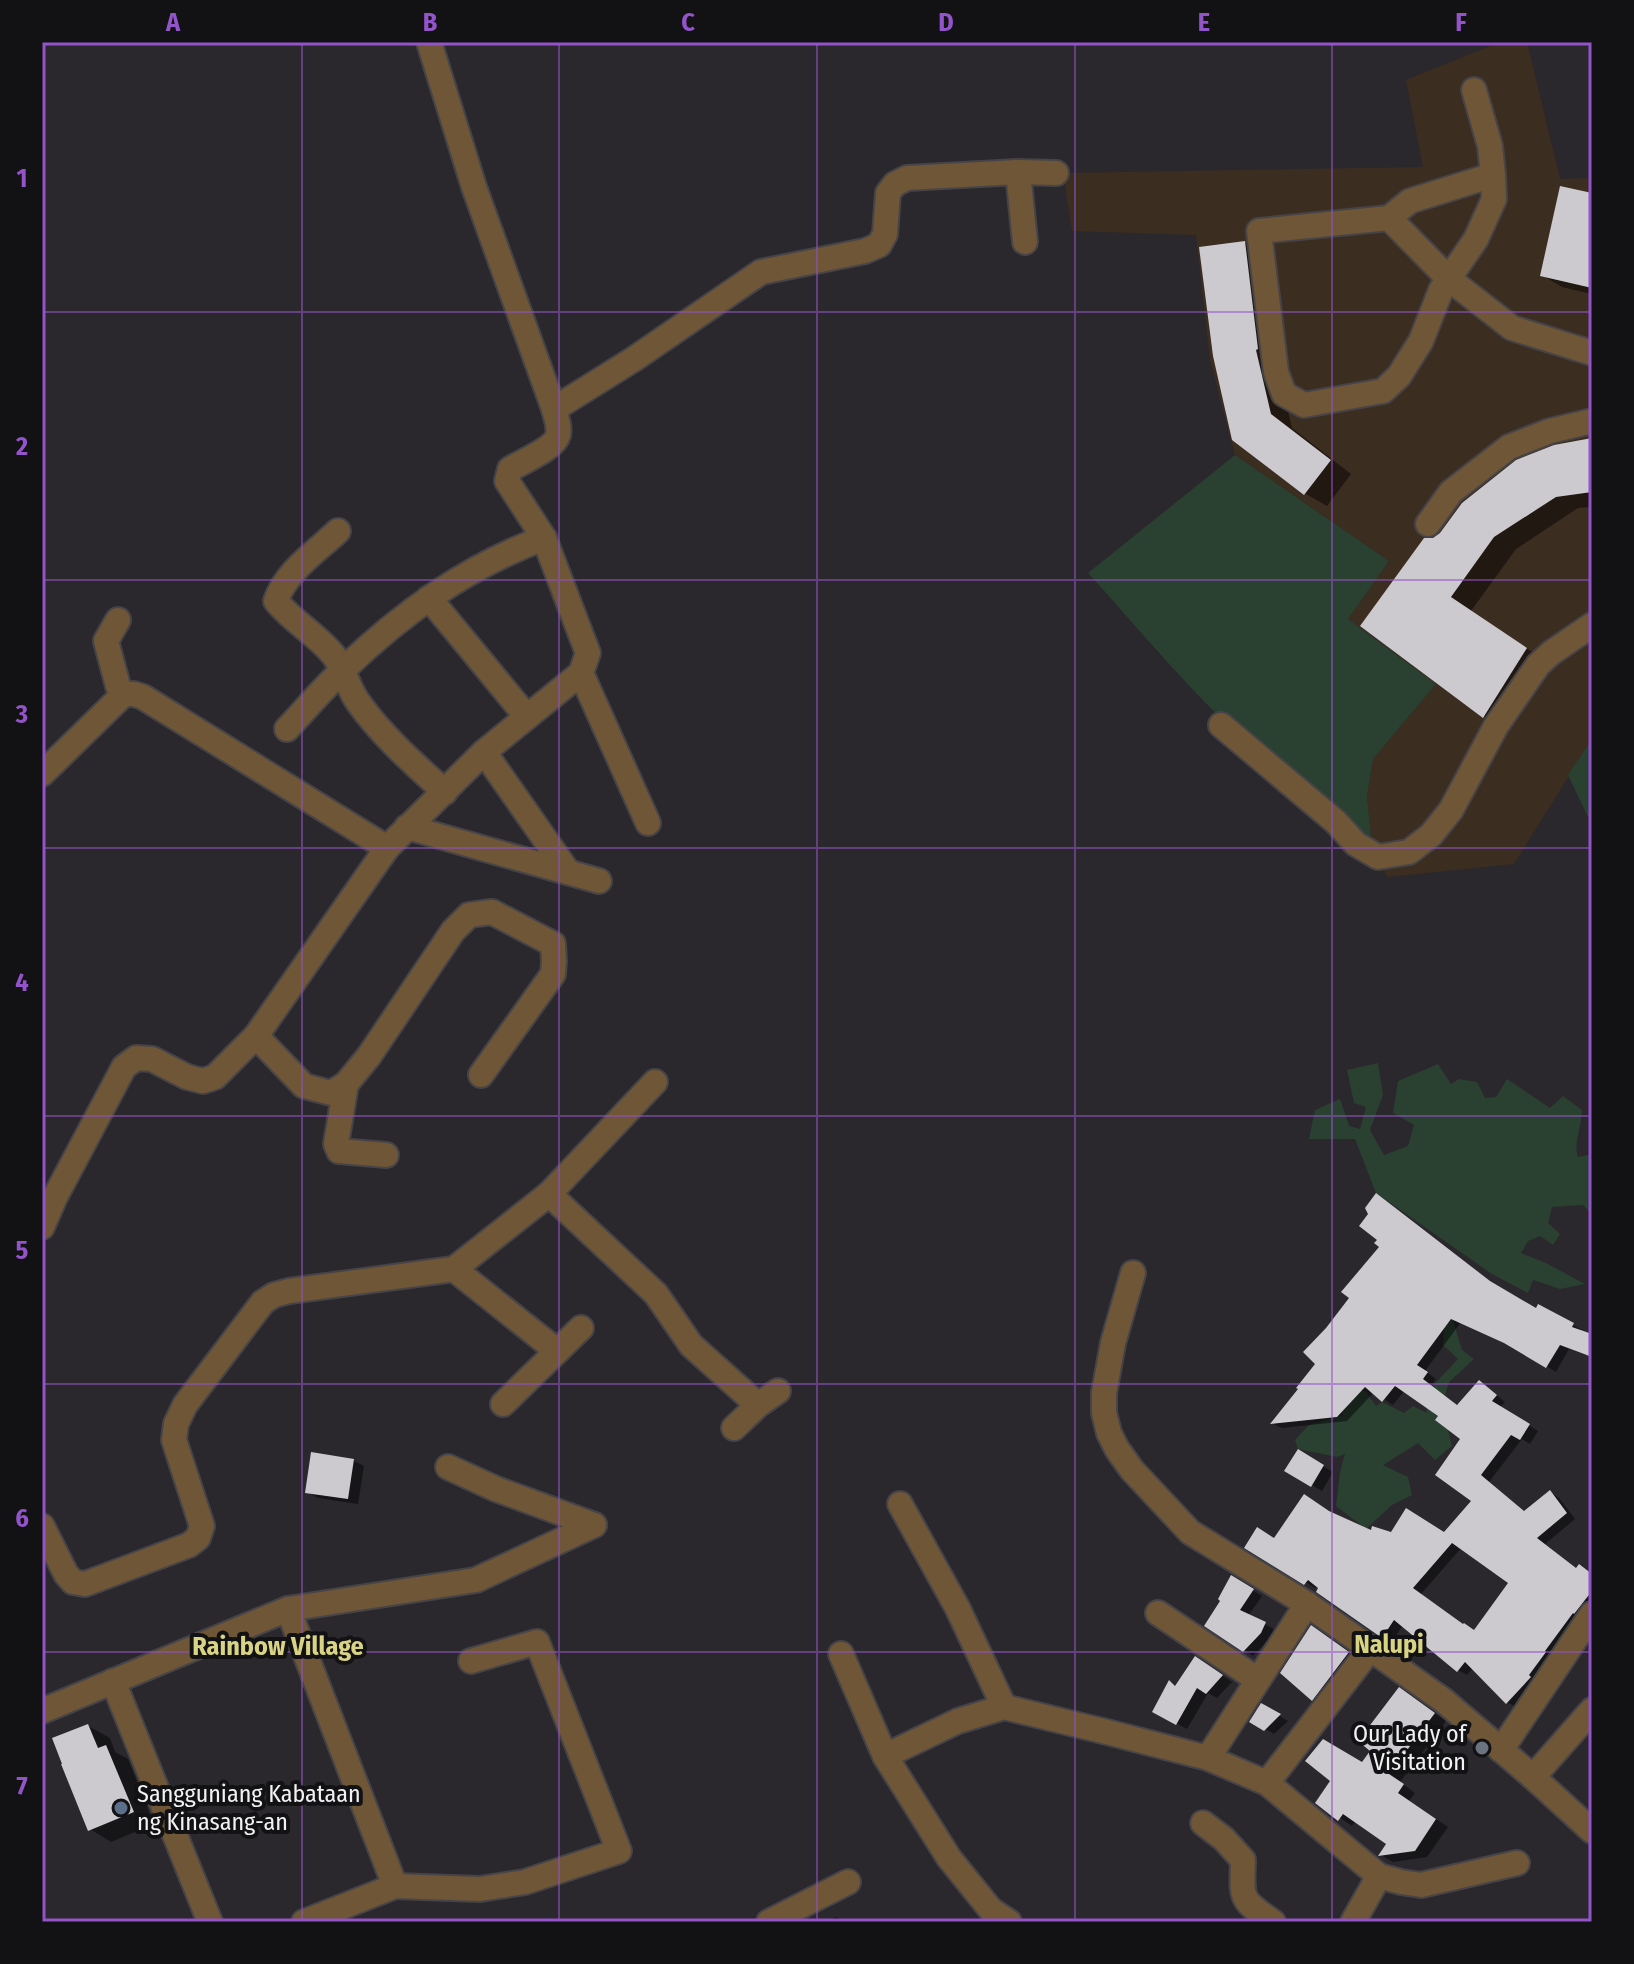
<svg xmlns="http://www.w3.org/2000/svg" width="1634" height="1964" font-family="'Fira Sans Condensed',sans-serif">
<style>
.industrial{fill:#3c2d21}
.green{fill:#2a4031}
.shadow{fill:#0007;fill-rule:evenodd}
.building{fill:#cccacf;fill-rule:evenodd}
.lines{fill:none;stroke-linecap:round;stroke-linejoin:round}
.minor-casing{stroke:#464448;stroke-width:28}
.minor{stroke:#6e5636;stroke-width:24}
.grid{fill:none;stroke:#9353c9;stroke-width:2;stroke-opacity:0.55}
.worship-dot{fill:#6b7280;stroke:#121113;stroke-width:3}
.service-dot{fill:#5c6f8a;stroke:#121113;stroke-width:3}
.labels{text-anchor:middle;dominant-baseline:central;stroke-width:8;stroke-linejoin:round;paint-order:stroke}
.poi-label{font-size:24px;fill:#f1f0f2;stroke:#121113;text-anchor:end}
.neighbourhood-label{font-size:26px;font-weight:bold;fill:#d9d384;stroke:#121113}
.neatline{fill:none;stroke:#9353c9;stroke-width:3}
.grid-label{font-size:26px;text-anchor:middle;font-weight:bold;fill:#9353c9}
</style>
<rect width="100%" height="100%" fill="#2a282c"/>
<!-- industrial -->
<polygon class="industrial" points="1500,42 1527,42 1560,179 1592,178 1592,739 1514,864 1387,877 1371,837 1367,796 1373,759 1436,684 1348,619 1389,561 1235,455 1210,360 1196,235 1072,231 1063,173 1423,167 1406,80"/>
<!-- green -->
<g class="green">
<path d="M1235 455 1389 561 1348 619 1436 684 1373 759 1367 796 1371 837C1328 809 1287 777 1248 743 1190 692 1140 630 1088 573Z"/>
<polygon points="1592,739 1592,822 1589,819 1568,775"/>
<path d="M1378 1063 1383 1095 1370 1130 1384 1155 1408 1146 1414 1125 1393 1113 1398 1081 1438 1064 1451 1084 1459 1079 1477 1082 1485 1098 1496 1097 1507 1079 1550 1108 1563 1096 1582 1110C1582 1126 1573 1143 1578 1157L1592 1154V1214L1583 1205 1552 1207 1548 1223 1560 1234 1553 1245 1540 1236 1528 1241 1521 1253 1546 1263 1585 1284 1560 1289 1533 1280 1528 1293 1492 1274 1376 1193 1355 1139H1309L1315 1110 1340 1099 1349 1126 1360 1129 1366 1107 1354 1103 1347 1070Z"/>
<polygon points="1452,1317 1462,1350 1474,1359 1449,1382 1442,1405 1452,1446 1435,1460 1418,1443 1383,1465 1408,1477 1412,1495 1392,1505 1366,1529 1336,1506 1340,1472 1345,1454 1337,1457 1298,1449 1295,1440 1309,1425 1343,1415 1334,1400 1343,1391 1365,1391 1376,1406 1382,1402 1404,1413 1413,1406 1427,1413 1425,1394 1458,1359 1443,1345 1444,1322"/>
</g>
<!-- shadow -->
<g class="shadow">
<polygon points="1592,195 1592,294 1562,287 1542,275"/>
<polygon points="1245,243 1266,255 1276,361 1292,428 1351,474 1327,506 1306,494 1234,439"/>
<polygon points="1592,440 1592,507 1578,508 1516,549 1471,611 1547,662 1506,729 1484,716 1362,626 1434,540"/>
<path d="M1499 1289 1537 1311 1538 1307 1582 1330 1581 1332 1592 1337 1586 1355 1569 1349 1556 1372 1514 1347 1461 1322 1425 1371 1436 1379 1431 1386 1458 1407 1480 1382 1505 1402 1500 1407 1538 1431 1530 1444 1522 1439 1489 1482 1525 1512 1550 1492 1559 1498 1575 1519 1545 1544 1577 1569 1592 1574V1607L1516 1707 1507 1702 1473 1668 1467 1675 1458 1670 1403 1625 1392 1642 1318 1591V1585L1315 1588 1247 1547 1275 1540 1332 1514 1372 1533 1445 1535 1474 1500 1463 1439 1441 1415 1405 1390 1393 1405 1374 1392 1347 1421 1282 1428 1273 1424ZM1462 1547 1511 1583 1475 1632 1464 1626 1421 1594Z"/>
<polygon points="1298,1451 1333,1472 1322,1491 1287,1470"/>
<polygon points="354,1461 364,1466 358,1504 318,1498 307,1492"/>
<polygon points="1232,1578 1262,1596 1248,1616 1274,1629 1270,1638 1253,1656 1244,1650"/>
<polygon points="1322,1634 1358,1659 1323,1705 1313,1699"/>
<polygon points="1205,1664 1232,1682 1217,1698 1208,1693 1187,1729 1154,1711 1177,1687"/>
<polygon points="1412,1697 1446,1721 1400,1782 1415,1793 1409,1801 1448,1827 1427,1857 1393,1862 1381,1855 1389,1844 1356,1821 1352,1826 1318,1803 1363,1764"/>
<polygon points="1262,1706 1288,1721 1274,1734 1252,1721"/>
<polygon points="88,1726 110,1738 115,1752 128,1759 154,1824 111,1842 90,1829"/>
<polygon points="837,1917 842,1922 826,1922"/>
</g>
<!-- building -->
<g class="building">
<polygon points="1560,186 1592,193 1592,288 1540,276"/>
<polygon points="1245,241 1258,349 1256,350 1271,414 1331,460 1304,495 1232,440 1213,356 1199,247"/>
<polygon points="1592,438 1592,492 1556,497 1494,537 1451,597 1527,648 1483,718 1360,626 1424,538 1433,538 1440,533 1462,503 1516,460 1554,445"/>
<path d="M1376 1193 1490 1281 1536 1308 1538 1304 1574 1323 1572 1327 1592 1334V1357L1560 1345 1546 1368 1504 1343 1451 1319 1417 1365 1428 1372 1423 1379 1457 1405 1479 1380 1497 1395 1492 1401 1530 1424 1520 1440 1511 1435 1481 1475 1524 1511 1550 1490 1567 1513 1537 1538 1576 1568 1579 1564 1592 1574V1591L1574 1614 1573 1613 1545 1651 1546 1652 1529 1675 1531 1677 1506 1704 1465 1662 1457 1672 1394 1620 1382 1638 1316 1592 1318 1588 1308 1580 1304 1585 1244 1548 1257 1527 1274 1538 1304 1494 1329 1511 1371 1530 1372 1526 1391 1532 1406 1508 1444 1532 1471 1501 1435 1475 1460 1439 1435 1420 1438 1416 1395 1386 1382 1402 1365 1387 1337 1417 1270 1424 1298 1389 1296 1388 1315 1364 1303 1352 1326 1328 1349 1298 1341 1292 1379 1247 1374 1243 1377 1240 1359 1226 1368 1214 1365 1208ZM1452 1543 1508 1583 1474 1630 1464 1623 1463 1624 1413 1588Z"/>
<polygon points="1298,1449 1324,1465 1311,1487 1284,1471"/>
<polygon points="311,1452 354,1459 348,1499 305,1493"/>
<polygon points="1231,1575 1254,1589 1240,1610 1266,1622 1261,1633 1243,1652 1204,1626 1220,1601 1218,1599"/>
<polygon points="1311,1625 1349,1652 1312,1701 1280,1673"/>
<polygon points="1195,1656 1223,1675 1206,1694 1197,1688 1176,1725 1152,1712 1169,1680 1175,1686"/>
<polygon points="1399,1687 1435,1713 1389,1774 1404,1784 1398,1793 1436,1819 1415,1851 1378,1856 1386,1844 1343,1814 1338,1821 1315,1803 1330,1781 1305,1761 1323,1739 1362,1762 1370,1751 1358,1741"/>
<polygon points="1261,1703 1281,1714 1264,1731 1249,1722"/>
<polygon points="88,1724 98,1748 106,1745 134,1812 88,1831 61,1764 62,1764 52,1738"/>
</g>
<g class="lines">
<defs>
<g id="minor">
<polyline points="1474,90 1490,146 1493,175 1494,199 1476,239 1441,290 1421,341 1399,376 1383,391 1304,405 1284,394 1276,372 1259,231 1389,218 1410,201 1493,175"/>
<polyline points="1018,172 1025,242"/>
<polyline points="1389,218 1449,279 1512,328 1592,353"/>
<polyline points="554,409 634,359 761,272 865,251 879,245 885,234 888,193 895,184 907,178 1018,172 1056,173"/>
<polyline points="1428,524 1451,492 1509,447 1550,431 1592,421"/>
<path d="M338 531C317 551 285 572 276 601 293 622 319 636 335 657 345 671 348 688 358 702 382 736 414 764 445 792"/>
<polyline points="429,598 527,717"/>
<polyline points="118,620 106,641 118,686 124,694"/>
<polyline points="581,673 648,823"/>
<polyline points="1221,725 1336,822 1356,844 1378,857 1409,852 1431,835 1451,810 1496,726 1538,665 1551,653 1592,625"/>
<path d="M287 729C306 709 323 688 343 670 402 613 466 567 544 538"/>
<polyline points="484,752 568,872"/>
<polyline points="42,774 124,694 134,694 143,697 387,848"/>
<polyline points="407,827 599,881"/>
<polyline points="256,1036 304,1086 331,1093 346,1084 369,1056 453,931 469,915 492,912 553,944 554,961 553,974 481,1075"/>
<polyline points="346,1084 336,1144 339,1151 386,1155"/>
<polyline points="549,1194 656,1294 691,1345 758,1405"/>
<path d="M42 1227 55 1197 124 1067 136 1058 152 1059 187 1077 203 1081 215 1077 256 1036 387 848 484 752 581 673 588 653 544 538 507 481 510 469C522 462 555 448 558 435 560 427 556 417 554 409L474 187 429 42"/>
<polyline points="454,1269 557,1351"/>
<polyline points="1133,1273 1113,1343 1104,1393 1104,1413 1109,1433 1117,1449 1132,1470 1190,1532 1307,1604 1443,1700 1533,1777 1592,1831"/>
<polyline points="503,1404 581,1328"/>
<polyline points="734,1428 758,1405 778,1391"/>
<polyline points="448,1467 496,1489 594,1525"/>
<polyline points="900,1504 958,1609 1004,1707"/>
<polyline points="42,1526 66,1574 73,1582 85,1584 189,1545 198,1538 202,1526 174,1440 176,1424 185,1405 263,1302 274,1295 289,1291 454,1269 549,1194 655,1082"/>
<polyline points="288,1609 395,1886"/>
<polyline points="1158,1613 1258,1680"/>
<polyline points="841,1654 885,1756 949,1858 991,1910 1009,1922"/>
<polyline points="113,1681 210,1922"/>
<polyline points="42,1711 288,1609 476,1580 594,1525"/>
<polyline points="1501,1750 1592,1614"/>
<polyline points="885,1756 958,1721 1004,1707 1107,1732 1208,1758 1267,1783 1379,1876 1401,1882 1421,1885 1517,1863"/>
<polyline points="1208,1758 1307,1604"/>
<polyline points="1533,1777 1592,1710"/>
<polyline points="1267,1783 1371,1648"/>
<path d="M1203 1823 1224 1839 1243 1860C1242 1899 1239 1899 1273 1922"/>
<polyline points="304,1922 395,1886 480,1889 525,1882 619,1851 537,1642 471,1661"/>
<polyline points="769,1922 848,1882"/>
<polyline points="1353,1922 1379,1876"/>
</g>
</defs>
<!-- minor casing -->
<use href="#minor" class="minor-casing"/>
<!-- minor -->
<use href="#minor" class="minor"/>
</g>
<!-- grid -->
<path class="grid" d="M302 42V1922M559 42V1922M817 42V1922M1075 42V1922M1332 42V1922M42 312H1592M42 580H1592M42 848H1592M42 1116H1592M42 1384H1592M42 1652H1592"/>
<!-- markers -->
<circle class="worship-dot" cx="1482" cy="1748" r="8"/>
<circle class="service-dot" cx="121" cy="1808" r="8"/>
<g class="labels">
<!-- poi labels -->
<g class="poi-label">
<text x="1466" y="1734">Our Lady of<tspan x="1466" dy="28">Visitation</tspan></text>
<text x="137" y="1794" text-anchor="start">Sangguniang Kabataan<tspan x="137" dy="28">ng Kinasang-an</tspan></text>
</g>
<!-- neighbourhood labels -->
<g class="neighbourhood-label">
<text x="1389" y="1644">Nalupi</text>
<text x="278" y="1646">Rainbow Village</text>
</g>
</g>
<!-- border -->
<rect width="1634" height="1964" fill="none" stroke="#121113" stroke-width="88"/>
<rect x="44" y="44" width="1546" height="1876" class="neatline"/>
<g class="grid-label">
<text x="173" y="31">A</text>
<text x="430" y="31">B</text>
<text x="688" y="31">C</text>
<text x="946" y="31">D</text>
<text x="1204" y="31">E</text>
<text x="1461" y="31">F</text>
<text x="22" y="187">1</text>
<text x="22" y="455">2</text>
<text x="22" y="723">3</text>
<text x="22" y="991">4</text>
<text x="22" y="1259">5</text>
<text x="22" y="1527">6</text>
<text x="22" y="1795">7</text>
</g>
</svg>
